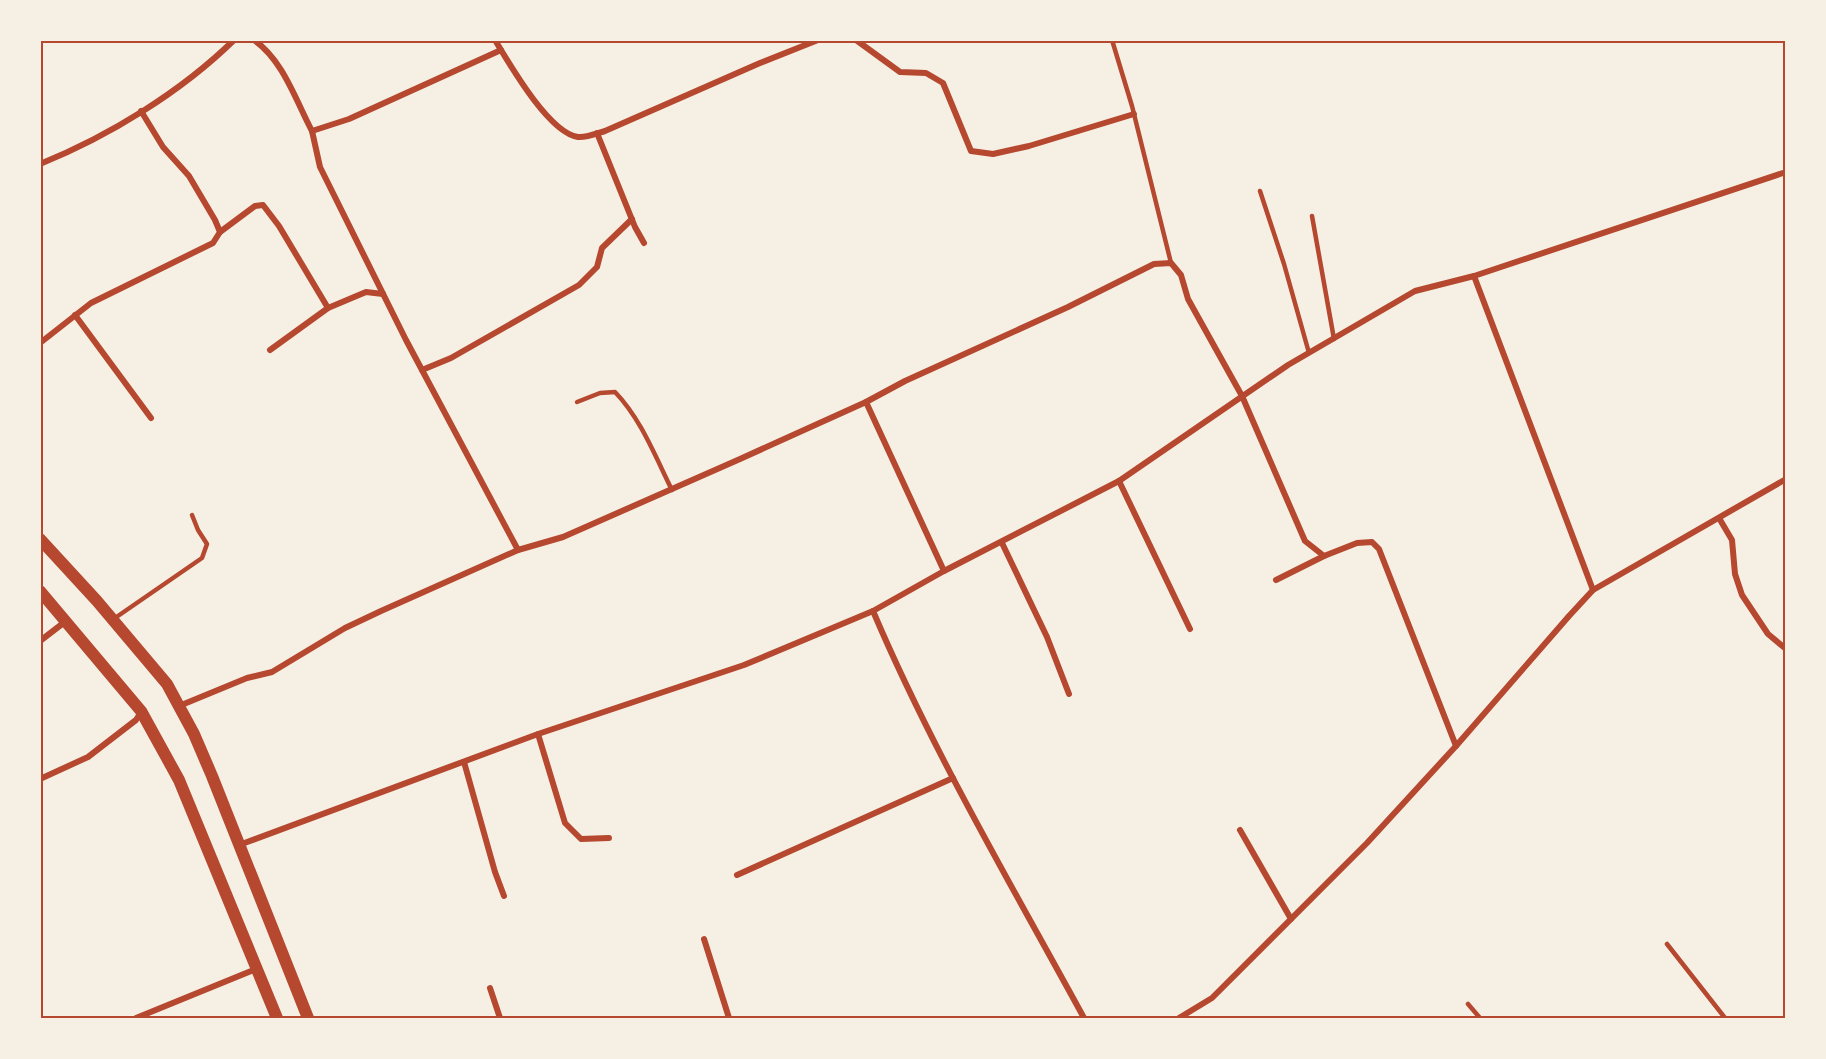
<svg xmlns="http://www.w3.org/2000/svg" width="1826" height="1059" font-family="'Asap Condensed',sans-serif">
<style>
.lines{fill:none;stroke-linecap:round;stroke-linejoin:round}
.service{stroke:#b5482f;stroke-width:4.5}
.minor{stroke:#b5482f;stroke-width:6}
.secondary{stroke:#b5482f;stroke-width:12}
.neatline{fill:none;stroke:#b5482f;stroke-width:2}
</style>
<rect width="100%" height="100%" fill="#f6efe4"/>
<g class="lines">
<!-- service -->
<g class="service">
<polyline points="1112,40 1132,106 1171,263"/>
<polyline points="1260,191 1284,264 1309,353"/>
<polyline points="1312,216 1334,339"/>
<path d="M577 402 600 393 615 392C641 419 655 456 672 490"/>
<polyline points="115,618 202,558 207,544 198,530 192,515"/>
<polyline points="1667,944 1725,1018"/>
<polyline points="1468,1004 1480,1018"/>
</g>
<!-- minor -->
<g class="minor">
<path d="M254 40C283 60 296 101 312 131L349 119 501 50"/>
<path d="M495 40C510 65 549 133 578 137 586 138 598 133 605 131L760 63 818 40"/>
<polyline points="856,40 900,72 926,73 943,83 971,151 993,154 1029,146 1134,114"/>
<polyline points="312,131 320,167 406,340 518,550"/>
<polyline points="597,133 635,227 644,243"/>
<path d="M40 164C109 136 181 92 234 40"/>
<polyline points="220,232 255,206 263,205 279,226 328,308"/>
<polyline points="1474,276 1593,590"/>
<polyline points="75,315 151,418"/>
<polyline points="40,343 91,303 213,243 220,232 215,220 189,176 163,147 141,111"/>
<polyline points="270,350 328,308 366,292 383,294"/>
<polyline points="422,370 451,358 579,285 597,267 602,248 632,219"/>
<polyline points="866,402 944,571"/>
<polyline points="1119,481 1190,629"/>
<polyline points="1719,518 1732,540 1735,574 1742,595 1768,634 1786,649"/>
<polyline points="1002,543 1047,637 1069,694"/>
<polyline points="1276,580 1324,556"/>
<path d="M873 611C933 752 1011 884 1084 1018"/>
<polyline points="40,641 66,621"/>
<polyline points="179,706 247,678 272,672 345,628 381,611 518,550 563,537 740,459 866,402 905,381 1068,307 1154,264 1171,263 1181,275 1188,299 1242,396 1305,541 1324,556 1357,543 1372,542 1379,549 1456,746"/>
<polyline points="538,734 565,823 581,839 609,838"/>
<polyline points="464,762 495,872 504,896"/>
<polyline points="40,779 88,757 136,720 141,712"/>
<polyline points="1240,830 1291,919"/>
<polyline points="239,845 538,734 744,665 873,611 944,571 1119,481 1288,365 1415,291 1474,276 1786,172"/>
<polyline points="737,875 953,778"/>
<polyline points="704,939 729,1018"/>
<polyline points="490,988 500,1018"/>
<polyline points="136,1018 256,969"/>
<polyline points="1179,1018 1212,998 1367,843 1456,746 1569,616 1593,590 1786,479"/>
</g>
<!-- secondary -->
<g class="secondary">
<polyline points="40,539 97,601 167,684 194,734 212,776 308,1018"/>
<polyline points="40,591 141,711 179,780 277,1018"/>
</g>
</g>
<!-- border -->
<rect width="1826" height="1059" fill="none" stroke="#f6efe4" stroke-width="84"/>
<rect x="42" y="42" width="1742" height="975" class="neatline"/>
</svg>
